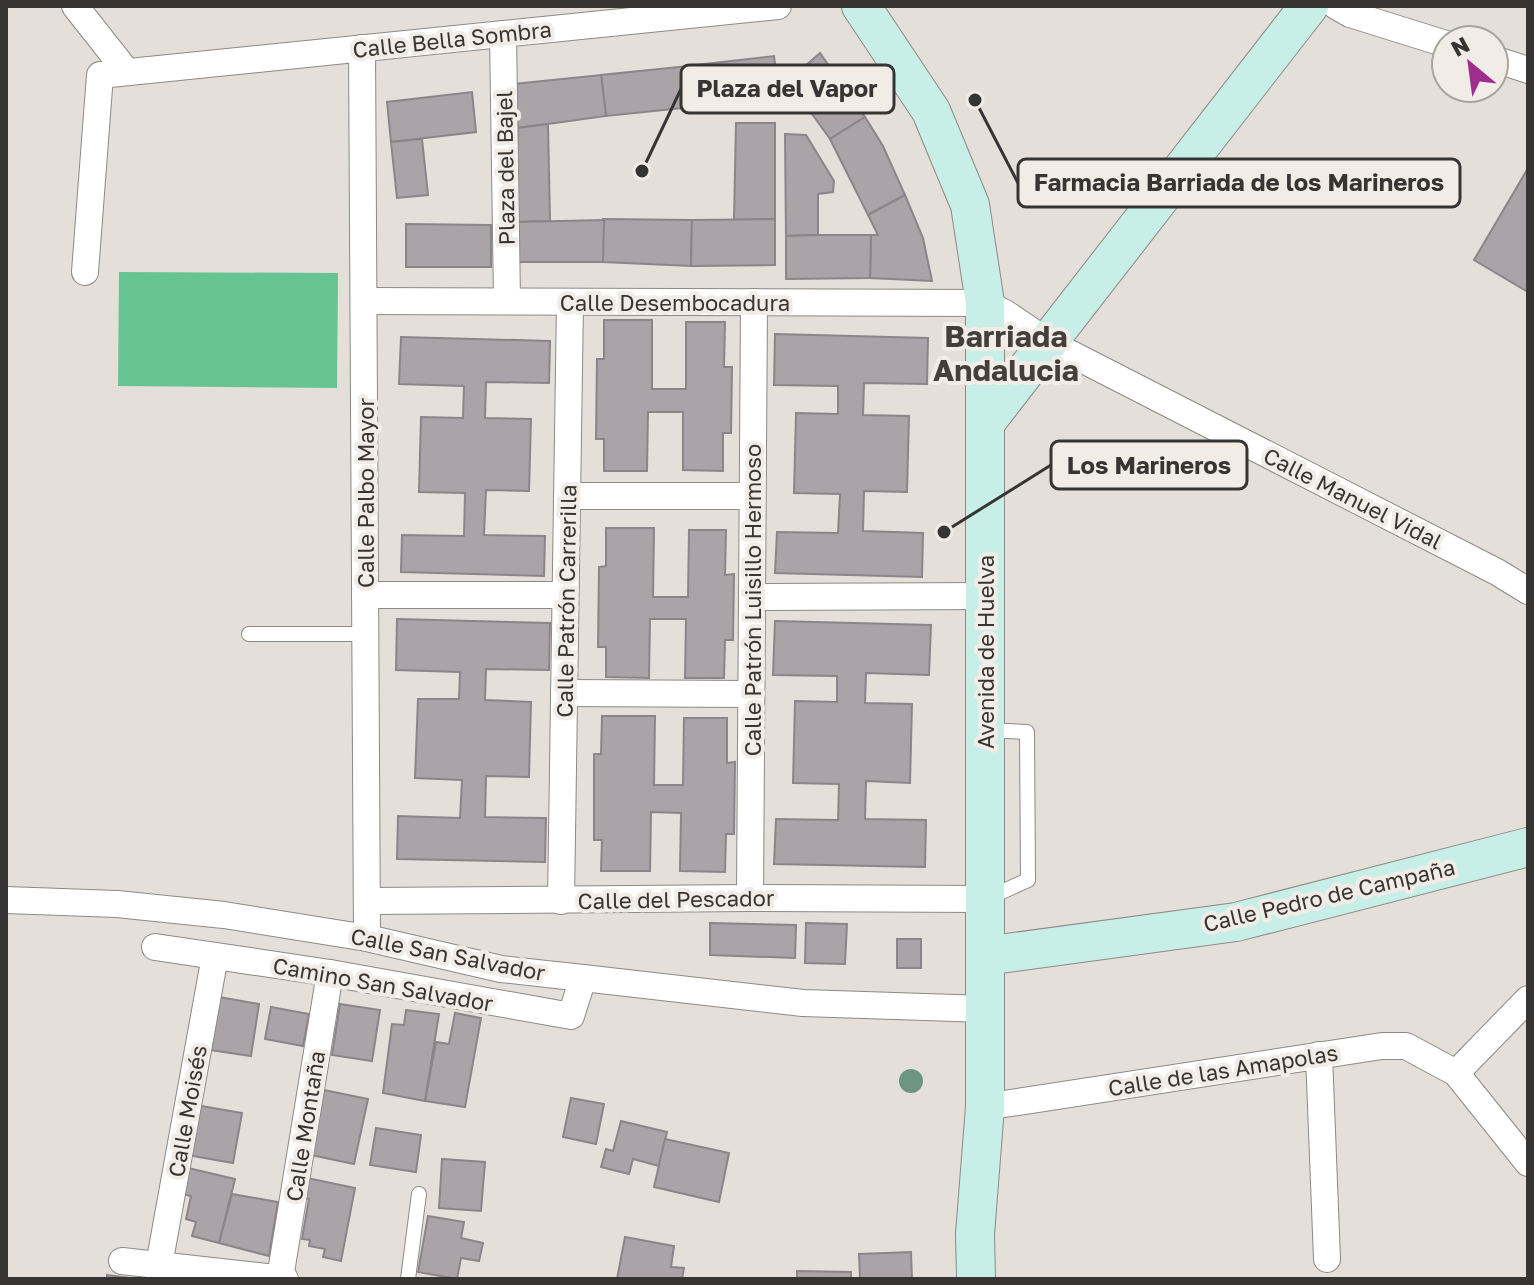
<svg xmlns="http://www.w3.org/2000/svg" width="1534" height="1285" font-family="'Golos Text',sans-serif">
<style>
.grass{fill:#66c492}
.building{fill:#aaa4a9;stroke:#8b858a;stroke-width:2}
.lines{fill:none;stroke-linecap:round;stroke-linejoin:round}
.lane-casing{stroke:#8d8984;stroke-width:16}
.street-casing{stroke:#8d8984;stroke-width:28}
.secondary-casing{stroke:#8d8984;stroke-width:40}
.lane{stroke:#fff;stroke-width:14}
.street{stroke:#fff;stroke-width:26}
.secondary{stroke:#c7efe8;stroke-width:38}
.tree{fill:#6d9681}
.labels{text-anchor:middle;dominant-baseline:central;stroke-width:8;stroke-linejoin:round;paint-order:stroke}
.street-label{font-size:22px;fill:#373533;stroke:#f1ece6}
.district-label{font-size:30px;font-weight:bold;fill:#433f3b;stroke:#f1ece6}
.leader{fill:none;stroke:#373533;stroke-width:3}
.callout-dot{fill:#373533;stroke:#f1ece6;stroke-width:3}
.callout{fill:#f1ece6;stroke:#373533;stroke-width:3}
.callout-label{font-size:24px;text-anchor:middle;font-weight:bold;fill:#373533}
</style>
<rect width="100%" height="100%" fill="#e4dfd9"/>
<!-- grass -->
<polygon class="grass" points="119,272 338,273 337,388 118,386"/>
<!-- building -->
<g class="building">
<polygon points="820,53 865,117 830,139 788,81"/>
<polygon points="774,56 779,97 692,107 688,66"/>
<polygon points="688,66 692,107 606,116 601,75"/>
<polygon points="601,75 606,116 518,128 514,84"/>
<polygon points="472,92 476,132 391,142 387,102"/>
<polygon points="865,117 883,146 905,195 868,215 830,139"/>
<polygon points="736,123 775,123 775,219 734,220"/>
<polygon points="548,124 550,221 516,222 515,189 518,128"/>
<polygon points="785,134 806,135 834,181 833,192 818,194 818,235 786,236"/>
<polygon points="422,139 428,195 397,198 391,142"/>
<polygon points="1528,168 1528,292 1474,260"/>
<polygon points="905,195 923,238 932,281 870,278 871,235 878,235 868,215"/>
<polygon points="603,219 692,220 691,266 603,262"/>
<polygon points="775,219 775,265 691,266 692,220"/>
<polygon points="604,220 603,262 518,262 516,222"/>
<polygon points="406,224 491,225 491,267 406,267"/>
<polygon points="818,235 871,235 870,278 786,279 786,236"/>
<polygon points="604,320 652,320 652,389 686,389 686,322 725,322 724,367 732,367 731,433 723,433 723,471 683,470 683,412 648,412 647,471 604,471 604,439 596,439 597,359 604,359"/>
<polygon points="775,334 928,338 927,384 864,383 863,415 909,416 907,492 864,491 863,531 923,533 922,577 775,573 777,532 838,533 840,494 794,493 796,413 838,414 838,386 774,385"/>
<polygon points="401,337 550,341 549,383 486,382 485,418 531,419 529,491 486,490 484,535 545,536 544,576 401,572 402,535 464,536 465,493 419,492 421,417 463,418 464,386 399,384"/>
<polygon points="606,528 654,528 653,597 688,597 689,530 726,530 725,575 734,574 733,640 725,640 724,678 685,678 686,619 650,619 649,678 606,677 606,647 598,647 599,567 606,566"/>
<polygon points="397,619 550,623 549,670 486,669 485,700 531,702 529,777 486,776 485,817 546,818 545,862 397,859 398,816 460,818 462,780 415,778 418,699 459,699 460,672 396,670"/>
<polygon points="775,621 931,625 929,675 866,673 865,703 912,704 910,783 866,781 865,819 926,820 925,867 774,864 776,819 838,820 839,784 793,783 795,701 837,702 837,676 773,675"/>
<polygon points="602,716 655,716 654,785 683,785 684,718 727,718 727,763 735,762 734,834 726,834 725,872 680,871 681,813 651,812 650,871 601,871 602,840 594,840 594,754 601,754"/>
<polygon points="710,923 796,925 795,958 710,955"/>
<polygon points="806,923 847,924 845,964 805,963"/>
<rect x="897" y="939" width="24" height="29"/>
<polygon points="219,997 259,1004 251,1056 210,1050"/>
<polygon points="340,1004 380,1010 372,1061 332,1055"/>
<polygon points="271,1007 309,1014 303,1046 265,1039"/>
<polygon points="406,1010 439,1014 425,1101 383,1093 392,1024 404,1025"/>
<polygon points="455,1013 481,1018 465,1107 425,1101 436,1042 449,1044"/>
<polygon points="324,1090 368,1099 354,1164 311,1155"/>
<polygon points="571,1098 604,1104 596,1144 563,1137"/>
<polygon points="196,1105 242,1113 233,1163 187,1155"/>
<polygon points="621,1121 667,1132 659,1166 633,1159 629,1174 601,1167 606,1149 613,1151"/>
<polygon points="376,1128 421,1135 416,1172 370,1165"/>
<polygon points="665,1139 729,1153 719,1202 654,1187"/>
<polygon points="442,1159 485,1162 481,1211 439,1208"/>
<polygon points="188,1168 235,1179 219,1243 192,1236 196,1222 186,1219 191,1196 182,1194"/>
<polygon points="307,1178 355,1188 341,1261 323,1257 325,1249 309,1246 310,1240 302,1239 309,1199 303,1198"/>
<polygon points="232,1194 278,1202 269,1256 219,1243"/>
<polygon points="428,1216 464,1222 461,1238 483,1243 479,1261 461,1258 457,1279 418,1272"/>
<polygon points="625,1237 674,1246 671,1267 684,1268 682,1279 617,1279"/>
<polygon points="911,1252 912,1279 860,1279 859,1254"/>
<polygon points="797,1271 851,1272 851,1279 797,1279"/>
<polygon points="107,1275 130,1278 129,1279 107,1279"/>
</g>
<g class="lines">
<defs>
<g id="lane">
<polyline points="249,634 365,634"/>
<polyline points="986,730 1027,732 1028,880 986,899"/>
<polyline points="408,1279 419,1194"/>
</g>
<g id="street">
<polyline points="75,6 127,72"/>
<polyline points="1336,6 1350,14 1446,44"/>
<polyline points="503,34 507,301"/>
<polyline points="362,48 367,938"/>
<polyline points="1494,59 1528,70"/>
<polyline points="85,272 100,75 778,6"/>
<polyline points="364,301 985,303 1005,313 1048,342 1497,572 1528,591"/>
<polyline points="567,496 752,496"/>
<polyline points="365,595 565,595"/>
<polyline points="752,597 986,596"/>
<polyline points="564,693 751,694"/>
<polyline points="750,898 754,302"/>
<polyline points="6,900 117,904 224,915 367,938 501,969 583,978 803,1003 986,1009"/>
<polyline points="367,901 750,898 985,899"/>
<polyline points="561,901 570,302"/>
<polyline points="155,947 330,973 571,1016 583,978"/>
<polyline points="1319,1055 1327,1259"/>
<polyline points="1456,1073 1528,999"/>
<polyline points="985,1107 1382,1046 1406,1046 1456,1073 1528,1163"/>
<polyline points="122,1261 285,1279"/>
<polyline points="159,1265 215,956"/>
<polyline points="280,1278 330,973"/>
</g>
<g id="secondary">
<polyline points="861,6 931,111 970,205 985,303 985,1107 975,1234 976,1279"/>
<polyline points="986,422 1309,6"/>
<polyline points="985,956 1236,922 1528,847"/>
</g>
</defs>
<!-- lane casing -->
<use href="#lane" class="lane-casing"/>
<!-- street casing -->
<use href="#street" class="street-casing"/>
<!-- secondary casing -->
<use href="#secondary" class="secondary-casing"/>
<!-- lane -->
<use href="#lane" class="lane"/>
<!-- street -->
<use href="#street" class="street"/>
<!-- secondary -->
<use href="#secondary" class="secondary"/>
</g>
<!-- trees -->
<circle class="tree" cx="911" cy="1081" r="12"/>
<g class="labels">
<!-- street labels -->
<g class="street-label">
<text transform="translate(452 39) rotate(-6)">Calle Bella Sombra</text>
<text transform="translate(505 168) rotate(-91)">Plaza del Bajel</text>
<text x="675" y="302">Calle Desembocadura</text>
<text transform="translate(365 493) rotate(-90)">Calle Palbo Mayor</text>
<text transform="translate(1353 498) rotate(27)">Calle Manuel Vidal</text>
<text transform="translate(752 600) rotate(-90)">Calle Patrón Luisillo Hermoso</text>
<text transform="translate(566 601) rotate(-89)">Calle Patrón Carrerilla</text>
<text transform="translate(985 652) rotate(-90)">Avenida de Huelva</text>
<text transform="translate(1329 895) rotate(-13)">Calle Pedro de Campaña</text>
<text transform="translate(676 899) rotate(-1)">Calle del Pescador</text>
<text transform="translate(448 954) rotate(11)">Calle San Salvador</text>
<text transform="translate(383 984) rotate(10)">Camino San Salvador</text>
<text transform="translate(1223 1070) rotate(-9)">Calle de las Amapolas</text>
<text transform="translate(187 1111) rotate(-80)">Calle Moisés</text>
<text transform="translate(305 1126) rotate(-81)">Calle Montaña</text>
</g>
<!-- district labels -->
<g class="district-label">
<text x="1006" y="336">Barriada<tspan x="1006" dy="34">Andalucia</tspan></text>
</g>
</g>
<!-- callouts -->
<path class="leader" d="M642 171L681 89M975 100L1018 183M944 532L1051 465"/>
<g class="callout-dot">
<circle cx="642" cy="171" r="8"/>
<circle cx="975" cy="100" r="8"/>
<circle cx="944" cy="532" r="8"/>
</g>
<g class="callout">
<rect x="681" y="65" width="213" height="48" rx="8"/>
<rect x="1018" y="159" width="442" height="48" rx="8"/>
<rect x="1051" y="441" width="196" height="48" rx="8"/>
</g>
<g class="callout-label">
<text x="787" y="97">Plaza del Vapor</text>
<text x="1239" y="191">Farmacia Barriada de los Marineros</text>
<text x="1149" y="474">Los Marineros</text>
</g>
<!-- border -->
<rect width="1534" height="1285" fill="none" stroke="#373533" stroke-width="16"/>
<!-- north arrow -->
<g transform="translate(1470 64) rotate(331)"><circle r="38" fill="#f1ece6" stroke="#a7a39e" stroke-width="2"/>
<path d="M0-6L14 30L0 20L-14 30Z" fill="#9e2e8c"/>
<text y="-12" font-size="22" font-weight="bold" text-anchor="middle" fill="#373533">N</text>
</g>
</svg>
